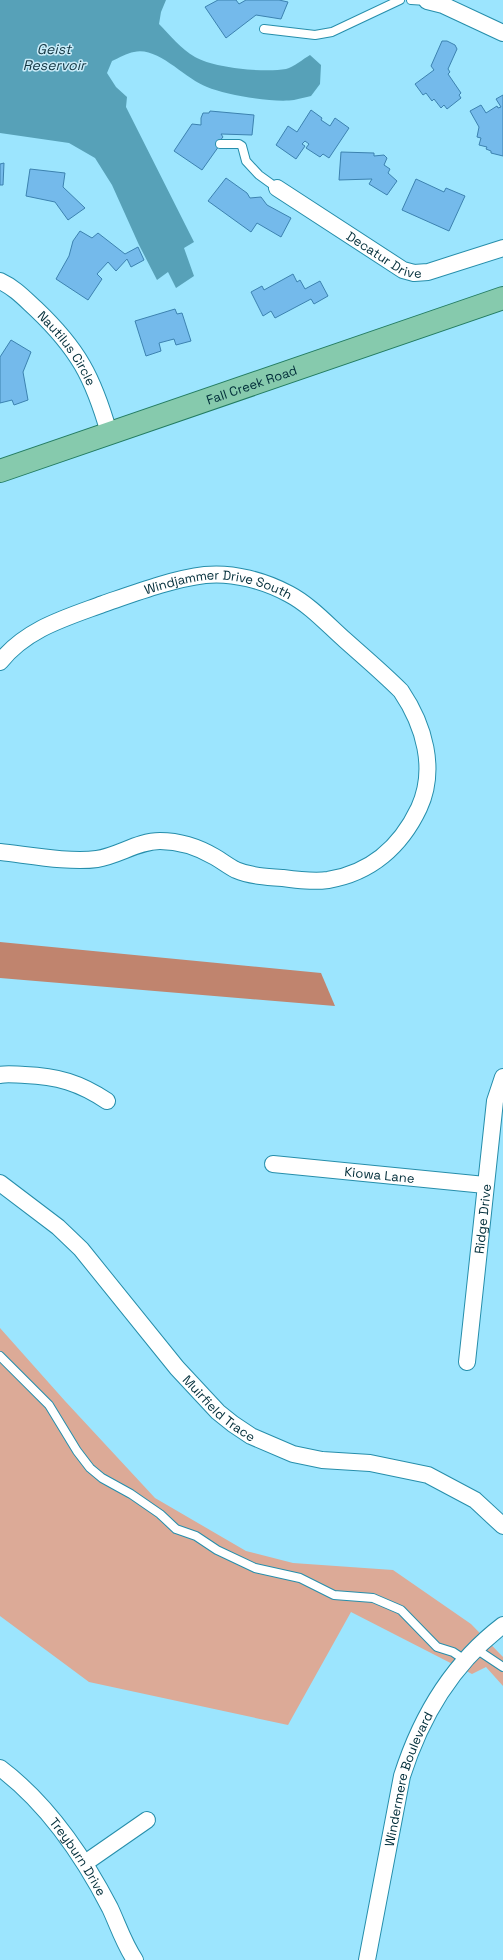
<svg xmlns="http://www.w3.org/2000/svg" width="503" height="1960" font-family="'Space Grotesk',sans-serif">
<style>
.green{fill:#dcaa97}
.forest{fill:#c0846e}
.water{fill:#57a1b8}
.building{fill:#74baeb;stroke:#3c82b0}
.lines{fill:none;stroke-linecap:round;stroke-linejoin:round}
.service-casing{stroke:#268eab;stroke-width:10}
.minor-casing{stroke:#268eab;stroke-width:18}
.primary-casing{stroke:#237c61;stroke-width:24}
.service{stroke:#fff;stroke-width:8}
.minor{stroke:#fff;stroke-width:16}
.primary{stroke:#86caad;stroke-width:22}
.labels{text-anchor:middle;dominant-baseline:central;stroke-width:3;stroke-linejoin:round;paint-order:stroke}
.street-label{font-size:13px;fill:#012d39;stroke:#caecf9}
.water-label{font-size:14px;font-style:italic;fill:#123540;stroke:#caecf9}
</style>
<rect width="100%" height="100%" fill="#9ce5fe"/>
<!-- green -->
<polygon class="green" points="0,1328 65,1401 155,1498 246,1551 293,1563 393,1570 471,1624 503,1657 503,1686 486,1667 472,1674 351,1612 288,1725 89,1682 0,1616"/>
<!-- forest -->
<polygon class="forest" points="0,942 321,973 335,1006 0,978"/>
<!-- water -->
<path class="water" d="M0 0H166L161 12 159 24C170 35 181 49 195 57 214 68 265 73 286 69 294 67 303 59 310 55L321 65 320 84 311 96C306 97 299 99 294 100 273 103 226 95 207 87 185 79 158 46 134 52 127 53 119 58 112 61L107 73 116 87 127 97 126 107 194 242 184 248 194 276 176 288 168 272 157 280 139 245 112 185 95 158 69 143 0 133Z"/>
<!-- building -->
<g class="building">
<polygon points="218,0 236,0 239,4 246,0 279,0 288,2 281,19 256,15 226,38 205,7"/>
<polygon points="442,41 447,41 455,45 457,49 448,69 450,72 448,74 461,93 459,95 461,98 447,109 444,105 441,108 434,99 432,101 426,93 423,95 415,84 434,70 431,66"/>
<polygon points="503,95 503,156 491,153 491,151 486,149 487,147 479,145 481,138 477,137 479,127 470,111 481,105 486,113 497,106 498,108 501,107 496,99"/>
<polygon points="311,110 322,118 321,120 330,126 335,118 349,128 329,158 323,154 320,157 306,148 309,144 305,141 302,144 305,146 296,159 276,145 288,126 297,132"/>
<polygon points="210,111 254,115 252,135 221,134 223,137 217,144 219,146 202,170 174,151 192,124 201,125 201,118 203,113 209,113"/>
<polygon points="341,152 374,153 374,156 384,155 387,158 384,165 390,169 388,173 397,181 387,195 369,184 372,179 339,180"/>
<polygon points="4,163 3,185 0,185 0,164"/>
<polygon points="30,169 65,173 63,187 85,208 68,220 55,202 26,196"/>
<polygon points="226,178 247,193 250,198 261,197 267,205 291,218 281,237 257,223 251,232 208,201"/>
<polygon points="416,179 444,192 446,188 465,196 449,231 402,210"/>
<polygon points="80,231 92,238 98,233 125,254 138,247 144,260 131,267 127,259 116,271 108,262 97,274 102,279 88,300 56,279 69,256 73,241"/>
<polygon points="293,274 297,282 300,280 305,289 320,281 328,296 314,304 311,299 275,318 271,311 263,316 251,292 262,286 264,290"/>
<polygon points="175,309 177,314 182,313 191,341 176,345 174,339 159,343 161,351 146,356 135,321"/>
<polygon points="11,340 31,352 23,372 28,400 14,405 12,400 0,403 0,357"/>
</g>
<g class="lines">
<defs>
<g id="service">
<polyline points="411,0 427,1"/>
<polyline points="264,29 315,35 332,32 400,0"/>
<polyline points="220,144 239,144 242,146 246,161 259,175 277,188"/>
<polyline points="0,1356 49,1405 77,1451 90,1468 102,1478 131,1494 160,1514 176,1529 196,1536 217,1550 255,1568 300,1578 334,1595 373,1598 401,1610 437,1647 453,1652 465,1660"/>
<polyline points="476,1649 503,1667"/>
</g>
<g id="minor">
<polyline points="427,1 443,5 503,33"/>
<path id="s1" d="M277 188 403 270 414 273 428 272 503 248"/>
<path id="s2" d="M0 281C15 288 24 298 36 309 78 349 93 377 109 433"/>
<path id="s3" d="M0 662C26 629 65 618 103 604 135 593 172 579 205 575 233 572 265 581 289 594 310 605 328 625 345 640 364 657 383 673 401 691 424 725 437 769 419 808 401 846 371 873 328 880 313 882 298 880 283 878 267 877 250 876 236 870 228 866 222 861 215 857 198 847 180 841 160 841 138 841 118 856 97 859 70 863 28 855 0 852"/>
<path d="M0 1075C8 1073 17 1075 25 1075 57 1076 80 1083 107 1101"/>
<path id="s4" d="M273 1164 485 1185"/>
<path id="s5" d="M0 1183 58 1227 81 1249 177 1368 218 1412 233 1424 251 1436 293 1454 322 1460 370 1463 428 1475 475 1500 503 1526"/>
<path id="s6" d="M467 1362 495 1101 503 1077"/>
<path id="s7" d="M0 1768C48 1804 83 1856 110 1908 118 1925 124 1944 135 1960"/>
<polyline points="85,1863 147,1820"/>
<path id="s8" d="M367 1960 402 1776C421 1716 453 1663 503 1625"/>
</g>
<g id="primary">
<path id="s9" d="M0 471 503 298"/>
</g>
</defs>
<!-- service casing -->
<use href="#service" class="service-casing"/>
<!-- minor casing -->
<use href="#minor" class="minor-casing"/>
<!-- primary casing -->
<use href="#primary" class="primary-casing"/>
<!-- service -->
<use href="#service" class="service"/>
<!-- minor -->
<use href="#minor" class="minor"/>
<!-- primary -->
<use href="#primary" class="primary"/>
</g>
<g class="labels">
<!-- street labels -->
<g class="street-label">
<text stroke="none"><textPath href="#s1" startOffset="127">Decatur Drive</textPath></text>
<text stroke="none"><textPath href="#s2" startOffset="96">Nautilus Circle</textPath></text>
<text stroke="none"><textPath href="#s9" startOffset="266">Fall Creek Road</textPath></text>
<text stroke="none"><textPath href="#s3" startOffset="240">Windjammer Drive South</textPath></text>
<text stroke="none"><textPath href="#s4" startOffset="107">Kiowa Lane</textPath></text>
<text stroke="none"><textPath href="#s6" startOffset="144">Ridge Drive</textPath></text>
<text stroke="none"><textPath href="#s5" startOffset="316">Muirfield Trace</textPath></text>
<text stroke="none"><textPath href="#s8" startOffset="186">Windermere Boulevard</textPath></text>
<text stroke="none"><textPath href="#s7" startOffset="119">Treyburn Drive</textPath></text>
</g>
<!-- water labels -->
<g class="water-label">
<text x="54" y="49">Geist<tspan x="54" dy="16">Reservoir</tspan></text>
</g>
</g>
</svg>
